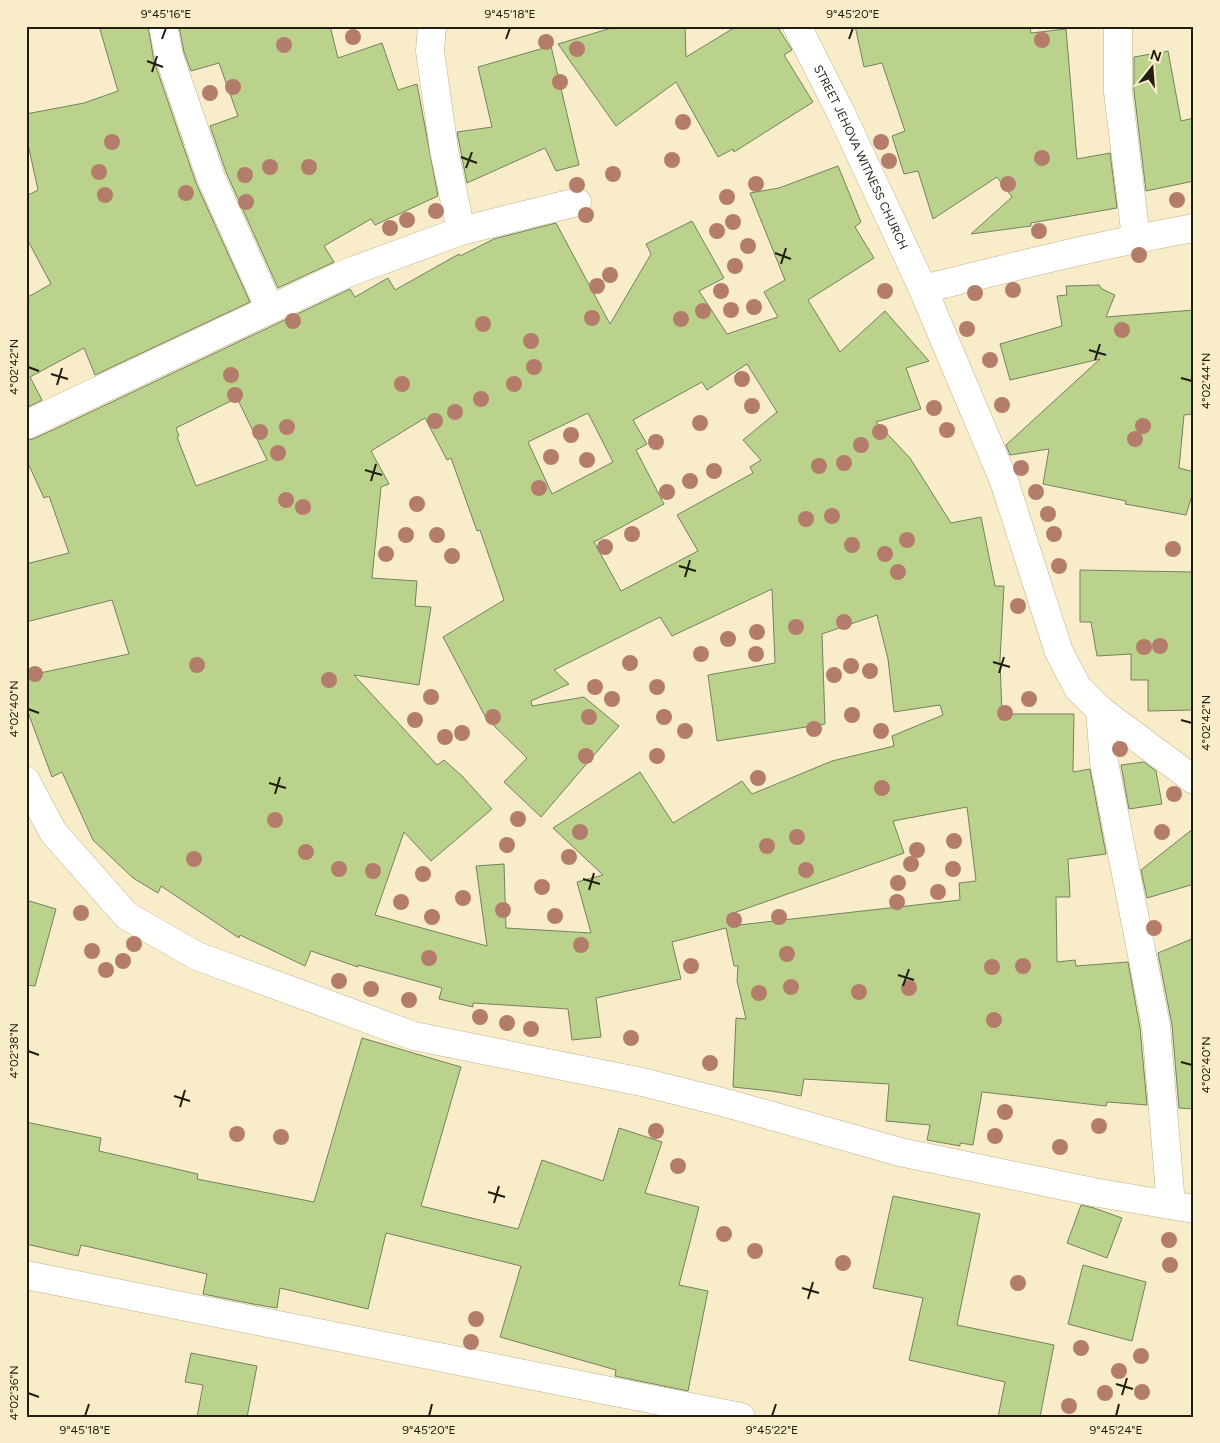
<svg xmlns="http://www.w3.org/2000/svg" width="1220" height="1443" font-family="Figtree,sans-serif">
<style>
.building{fill:#bad28c;stroke:#758161;fill-rule:evenodd}
.lines{fill:none;stroke-linecap:round;stroke-linejoin:round}
.minor-casing{stroke:#bdb18f;stroke-width:29}
.minor{stroke:#fff;stroke-width:28}
.tree{fill:#b47d6b}
.ticks{fill:none;stroke:#211d10;stroke-width:2}
.labels{text-anchor:middle;dominant-baseline:central;stroke-width:4;stroke-linejoin:round;paint-order:stroke}
.street-label{font-size:12px;fill:#211d10;stroke:#f9edc9}
.neatline{fill:none;stroke:#211d10;stroke-width:2}
.ticks-label{font-size:12px;text-anchor:middle;fill:#211d10}
</style>
<rect width="100%" height="100%" fill="#f9edc9"/>
<!-- building -->
<g class="building">
<polygon points="99,26 148,26 154,61 196,183 250,302 95,375 84,348 30,377 42,400 26,408 26,298 51,284 26,237 26,196 38,190 26,135 26,114 84,103 118,91"/>
<polygon points="179,26 330,26 338,58 382,43 398,90 417,84 438,196 375,225 371,219 324,246 334,262 278,288 226,172 210,126 238,116 219,63 191,71 184,52"/>
<polygon points="618,26 685,26 686,57 737,26 777,26 792,50 784,55 813,102 734,152 733,149 718,157 676,82 616,126 558,44"/>
<polygon points="855,26 1030,26 1031,33 1066,29 1077,159 1110,153 1117,208 1031,223 1031,226 971,234 1012,197 997,177 933,219 918,171 904,174 892,136 905,131 882,63 864,67"/>
<polygon points="551,46 579,165 556,171 545,148 467,183 457,132 492,127 478,67"/>
<polygon points="1168,51 1181,121 1194,118 1194,181 1146,191 1134,91 1134,57"/>
<path d="M838 166 861 222 855 227 874 258 808 300 840 352 885 311 929 361 906 368 921 409 876 422 910 458 951 523 981 517 995 586H1004L1000 660 1002 714H1074L1073 772 1090 769 1106 854 1068 859 1070 897H1056L1057 962 1075 960 1076 966 1128 962 1140 1028 1147 1105 1107 1102 1106 1106 982 1092 973 1145 960 1143V1146L927 1140 930 1125 886 1121 889 1084 804 1079 801 1096 771 1091 733 1087 736 1018 746 1019 737 981 738 966H734L726 928 672 942 681 979 596 998 601 1037 572 1040 568 1009 473 1003V1007L439 999 442 988 358 965V967L311 951 305 966 240 935 239 938 161 886 158 893 133 878 93 840 62 772 52 777 26 707V676L129 654 112 600 26 622V564L69 553 49 496 44 498 26 459V440L33 439 57 428 350 289 355 297 388 278 395 290 459 254 460 256 494 239 556 223 610 324 651 254 646 244 692 221 724 278 699 291 727 334 778 317 764 292 785 280 750 193 779 188ZM747 364 777 412 743 440 761 460 750 467 753 473 677 515 698 551 621 591 594 542 664 504 636 450 647 444 633 420 702 382 707 390ZM237 398 267 460 196 486 177 437 179 436 176 428ZM588 413 613 462 552 494 528 442ZM425 418 447 460 451 458 477 531 480 530 504 600 443 637 486 718 527 758 504 782 541 817 619 726 584 697 532 706 531 701 569 684 554 670 660 617 672 636 772 589 775 663 708 675 717 741 825 724 822 634 877 615 888 659 894 712 940 705 943 715 892 736 894 746 832 761 752 794 742 781 673 823 640 772 553 828 603 875 577 882 591 933 506 928 504 864 476 866 487 946 375 915 404 832 431 861 492 809 462 776 444 760 437 765 354 675 419 685 431 607 415 606 417 581 372 578 381 487 389 484 371 451ZM967 807 976 881 959 883 960 900 730 926 728 915 904 853 893 821Z"/>
<polygon points="1099,285 1102,289 1115,295 1106,317 1194,310 1194,414 1184,415 1179,468 1194,472 1194,489 1186,515 1125,504 1126,501 1043,484 1049,449 1010,455 1006,445 1100,359 1010,380 1000,344 1062,326 1057,296 1067,295 1066,286"/>
<polygon points="1080,570 1194,572 1194,710 1148,711 1148,680 1131,680 1131,654 1097,656 1091,622 1080,622"/>
<polygon points="1144,762 1156,771 1162,804 1129,809 1121,765"/>
<polygon points="1194,828 1194,884 1147,898 1141,870"/>
<polygon points="26,900 56,909 35,986 26,985"/>
<polygon points="1194,938 1194,1109 1179,1108 1172,1025 1158,953"/>
<polygon points="362,1038 461,1067 421,1206 518,1229 542,1160 603,1181 619,1128 662,1142 645,1193 699,1207 679,1285 708,1291 688,1391 615,1376 616,1370 500,1337 521,1266 386,1233 368,1309 280,1288 277,1308 253,1304 203,1294 207,1274 81,1245 78,1256 26,1244 26,1122 101,1138 99,1151 198,1174 197,1179 314,1202"/>
<polygon points="893,1196 980,1214 957,1325 1054,1345 1040,1417 998,1417 1005,1382 909,1360 923,1298 873,1288"/>
<polygon points="1081,1205 1094,1208 1122,1218 1107,1258 1067,1243"/>
<polygon points="1083,1265 1146,1282 1132,1341 1068,1324"/>
<polygon points="191,1353 257,1366 247,1417 197,1417 203,1385 185,1382"/>
</g>
<g class="lines">
<defs>
<g id="minor">
<polyline points="163,26 169,56 211,178 270,309"/>
<polyline points="432,26 430,51 444,150 461,231"/>
<path id="s1" d="M797 26 841 113 923 289 1004 481 1059 652 1078 688 1100 710 1194 780"/>
<polyline points="1118,26 1118,92 1136,238"/>
<path d="M923 289C1013 267 1102 244 1194 228"/>
<polyline points="26,425 347,273 461,231 577,202"/>
<polyline points="1100,710 1104,762 1156,1026 1171,1205"/>
<polyline points="26,781 53,832 127,916 197,956 414,1036 642,1082 726,1103 900,1152 1093,1192 1194,1209"/>
<polyline points="26,1275 741,1417"/>
</g>
</defs>
<!-- minor casing -->
<use href="#minor" class="minor-casing"/>
<!-- minor -->
<use href="#minor" class="minor"/>
</g>
<!-- trees -->
<g class="tree">
<circle cx="353" cy="37" r="8"/>
<circle cx="1042" cy="40" r="8"/>
<circle cx="546" cy="42" r="8"/>
<circle cx="284" cy="45" r="8"/>
<circle cx="577" cy="49" r="8"/>
<circle cx="560" cy="82" r="8"/>
<circle cx="233" cy="87" r="8"/>
<circle cx="210" cy="93" r="8"/>
<circle cx="683" cy="122" r="8"/>
<circle cx="112" cy="142" r="8"/>
<circle cx="881" cy="142" r="8"/>
<circle cx="1042" cy="158" r="8"/>
<circle cx="672" cy="160" r="8"/>
<circle cx="889" cy="161" r="8"/>
<circle cx="270" cy="167" r="8"/>
<circle cx="309" cy="167" r="8"/>
<circle cx="99" cy="172" r="8"/>
<circle cx="613" cy="174" r="8"/>
<circle cx="245" cy="175" r="8"/>
<circle cx="756" cy="184" r="8"/>
<circle cx="1008" cy="184" r="8"/>
<circle cx="577" cy="185" r="8"/>
<circle cx="186" cy="193" r="8"/>
<circle cx="105" cy="195" r="8"/>
<circle cx="727" cy="197" r="8"/>
<circle cx="1177" cy="200" r="8"/>
<circle cx="246" cy="202" r="8"/>
<circle cx="436" cy="211" r="8"/>
<circle cx="586" cy="215" r="8"/>
<circle cx="407" cy="220" r="8"/>
<circle cx="733" cy="222" r="8"/>
<circle cx="390" cy="228" r="8"/>
<circle cx="717" cy="231" r="8"/>
<circle cx="1039" cy="231" r="8"/>
<circle cx="748" cy="246" r="8"/>
<circle cx="1139" cy="255" r="8"/>
<circle cx="735" cy="266" r="8"/>
<circle cx="610" cy="275" r="8"/>
<circle cx="597" cy="286" r="8"/>
<circle cx="1013" cy="290" r="8"/>
<circle cx="721" cy="291" r="8"/>
<circle cx="885" cy="291" r="8"/>
<circle cx="975" cy="293" r="8"/>
<circle cx="754" cy="307" r="8"/>
<circle cx="731" cy="310" r="8"/>
<circle cx="703" cy="311" r="8"/>
<circle cx="592" cy="318" r="8"/>
<circle cx="681" cy="319" r="8"/>
<circle cx="293" cy="321" r="8"/>
<circle cx="483" cy="324" r="8"/>
<circle cx="967" cy="329" r="8"/>
<circle cx="1122" cy="330" r="8"/>
<circle cx="531" cy="341" r="8"/>
<circle cx="990" cy="360" r="8"/>
<circle cx="534" cy="367" r="8"/>
<circle cx="231" cy="375" r="8"/>
<circle cx="742" cy="379" r="8"/>
<circle cx="402" cy="384" r="8"/>
<circle cx="514" cy="384" r="8"/>
<circle cx="235" cy="395" r="8"/>
<circle cx="481" cy="399" r="8"/>
<circle cx="1002" cy="405" r="8"/>
<circle cx="752" cy="406" r="8"/>
<circle cx="934" cy="408" r="8"/>
<circle cx="455" cy="412" r="8"/>
<circle cx="435" cy="421" r="8"/>
<circle cx="700" cy="423" r="8"/>
<circle cx="1143" cy="426" r="8"/>
<circle cx="287" cy="427" r="8"/>
<circle cx="947" cy="430" r="8"/>
<circle cx="260" cy="432" r="8"/>
<circle cx="880" cy="432" r="8"/>
<circle cx="571" cy="435" r="8"/>
<circle cx="1135" cy="439" r="8"/>
<circle cx="656" cy="442" r="8"/>
<circle cx="861" cy="445" r="8"/>
<circle cx="278" cy="453" r="8"/>
<circle cx="551" cy="457" r="8"/>
<circle cx="587" cy="460" r="8"/>
<circle cx="844" cy="463" r="8"/>
<circle cx="819" cy="466" r="8"/>
<circle cx="1021" cy="468" r="8"/>
<circle cx="714" cy="471" r="8"/>
<circle cx="690" cy="481" r="8"/>
<circle cx="539" cy="488" r="8"/>
<circle cx="667" cy="492" r="8"/>
<circle cx="1036" cy="492" r="8"/>
<circle cx="286" cy="500" r="8"/>
<circle cx="417" cy="504" r="8"/>
<circle cx="303" cy="507" r="8"/>
<circle cx="1048" cy="514" r="8"/>
<circle cx="832" cy="516" r="8"/>
<circle cx="806" cy="519" r="8"/>
<circle cx="632" cy="534" r="8"/>
<circle cx="1054" cy="534" r="8"/>
<circle cx="406" cy="535" r="8"/>
<circle cx="437" cy="535" r="8"/>
<circle cx="907" cy="540" r="8"/>
<circle cx="852" cy="545" r="8"/>
<circle cx="605" cy="547" r="8"/>
<circle cx="1173" cy="549" r="8"/>
<circle cx="386" cy="554" r="8"/>
<circle cx="885" cy="554" r="8"/>
<circle cx="452" cy="556" r="8"/>
<circle cx="1059" cy="566" r="8"/>
<circle cx="898" cy="572" r="8"/>
<circle cx="1018" cy="606" r="8"/>
<circle cx="844" cy="622" r="8"/>
<circle cx="796" cy="627" r="8"/>
<circle cx="757" cy="632" r="8"/>
<circle cx="728" cy="639" r="8"/>
<circle cx="1160" cy="646" r="8"/>
<circle cx="1144" cy="647" r="8"/>
<circle cx="701" cy="654" r="8"/>
<circle cx="756" cy="654" r="8"/>
<circle cx="630" cy="663" r="8"/>
<circle cx="197" cy="665" r="8"/>
<circle cx="851" cy="666" r="8"/>
<circle cx="870" cy="671" r="8"/>
<circle cx="35" cy="674" r="8"/>
<circle cx="834" cy="675" r="8"/>
<circle cx="329" cy="680" r="8"/>
<circle cx="595" cy="687" r="8"/>
<circle cx="657" cy="687" r="8"/>
<circle cx="431" cy="697" r="8"/>
<circle cx="612" cy="699" r="8"/>
<circle cx="1029" cy="699" r="8"/>
<circle cx="1005" cy="713" r="8"/>
<circle cx="852" cy="715" r="8"/>
<circle cx="493" cy="717" r="8"/>
<circle cx="589" cy="717" r="8"/>
<circle cx="664" cy="717" r="8"/>
<circle cx="415" cy="720" r="8"/>
<circle cx="814" cy="729" r="8"/>
<circle cx="685" cy="731" r="8"/>
<circle cx="881" cy="731" r="8"/>
<circle cx="462" cy="733" r="8"/>
<circle cx="445" cy="737" r="8"/>
<circle cx="1120" cy="749" r="8"/>
<circle cx="586" cy="756" r="8"/>
<circle cx="657" cy="756" r="8"/>
<circle cx="758" cy="778" r="8"/>
<circle cx="882" cy="788" r="8"/>
<circle cx="1174" cy="794" r="8"/>
<circle cx="518" cy="819" r="8"/>
<circle cx="275" cy="820" r="8"/>
<circle cx="580" cy="832" r="8"/>
<circle cx="1162" cy="832" r="8"/>
<circle cx="797" cy="837" r="8"/>
<circle cx="954" cy="841" r="8"/>
<circle cx="507" cy="845" r="8"/>
<circle cx="767" cy="846" r="8"/>
<circle cx="917" cy="850" r="8"/>
<circle cx="306" cy="852" r="8"/>
<circle cx="569" cy="857" r="8"/>
<circle cx="194" cy="859" r="8"/>
<circle cx="911" cy="864" r="8"/>
<circle cx="339" cy="869" r="8"/>
<circle cx="953" cy="869" r="8"/>
<circle cx="806" cy="870" r="8"/>
<circle cx="373" cy="871" r="8"/>
<circle cx="423" cy="874" r="8"/>
<circle cx="898" cy="883" r="8"/>
<circle cx="542" cy="887" r="8"/>
<circle cx="938" cy="892" r="8"/>
<circle cx="463" cy="898" r="8"/>
<circle cx="401" cy="902" r="8"/>
<circle cx="897" cy="902" r="8"/>
<circle cx="503" cy="910" r="8"/>
<circle cx="81" cy="913" r="8"/>
<circle cx="555" cy="916" r="8"/>
<circle cx="432" cy="917" r="8"/>
<circle cx="779" cy="917" r="8"/>
<circle cx="734" cy="920" r="8"/>
<circle cx="1154" cy="928" r="8"/>
<circle cx="134" cy="944" r="8"/>
<circle cx="581" cy="945" r="8"/>
<circle cx="92" cy="951" r="8"/>
<circle cx="787" cy="954" r="8"/>
<circle cx="429" cy="958" r="8"/>
<circle cx="123" cy="961" r="8"/>
<circle cx="691" cy="966" r="8"/>
<circle cx="1023" cy="966" r="8"/>
<circle cx="992" cy="967" r="8"/>
<circle cx="106" cy="970" r="8"/>
<circle cx="339" cy="981" r="8"/>
<circle cx="791" cy="987" r="8"/>
<circle cx="909" cy="988" r="8"/>
<circle cx="371" cy="989" r="8"/>
<circle cx="859" cy="992" r="8"/>
<circle cx="759" cy="993" r="8"/>
<circle cx="409" cy="1000" r="8"/>
<circle cx="480" cy="1017" r="8"/>
<circle cx="994" cy="1020" r="8"/>
<circle cx="507" cy="1023" r="8"/>
<circle cx="531" cy="1029" r="8"/>
<circle cx="631" cy="1038" r="8"/>
<circle cx="710" cy="1063" r="8"/>
<circle cx="1005" cy="1112" r="8"/>
<circle cx="1099" cy="1126" r="8"/>
<circle cx="656" cy="1131" r="8"/>
<circle cx="237" cy="1134" r="8"/>
<circle cx="995" cy="1136" r="8"/>
<circle cx="281" cy="1137" r="8"/>
<circle cx="1060" cy="1147" r="8"/>
<circle cx="678" cy="1166" r="8"/>
<circle cx="724" cy="1234" r="8"/>
<circle cx="1169" cy="1240" r="8"/>
<circle cx="755" cy="1251" r="8"/>
<circle cx="843" cy="1263" r="8"/>
<circle cx="1170" cy="1265" r="8"/>
<circle cx="1018" cy="1283" r="8"/>
<circle cx="476" cy="1319" r="8"/>
<circle cx="471" cy="1342" r="8"/>
<circle cx="1081" cy="1348" r="8"/>
<circle cx="1141" cy="1356" r="8"/>
<circle cx="1119" cy="1371" r="8"/>
<circle cx="1142" cy="1392" r="8"/>
<circle cx="1105" cy="1393" r="8"/>
<circle cx="1069" cy="1406" r="8"/>
</g>
<!-- ticks -->
<path class="ticks" d="M162 39 166 28M506 39 510 28M849 39 853 28M147 61 163 67M152 72 157 56M461 157 477 163M466 168 472 152M775 253 791 259M781 264 786 248M1089 350 1106 355M1095 360 1100 344M28 367 39 371M51 374 68 379M1181 378 1192 381M57 385 62 368M365 470 382 475M371 481 376 464M679 566 696 571M685 577 690 560M993 662 1010 667M999 673 1004 657M28 709 39 713M1181 720 1192 723M269 783 286 788M275 794 280 777M583 879 600 884M589 890 594 873M898 975 914 980M903 986 909 969M28 1051 39 1055M1181 1062 1192 1065M174 1096 190 1101M180 1107 185 1090M488 1192 505 1197M494 1203 499 1186M802 1288 819 1293M808 1299 813 1282M1116 1384 1133 1389M28 1393 39 1397M1122 1395 1127 1378M85 1416 89 1404M429 1416 432 1404M772 1416 776 1404M1116 1416 1119 1404"/>
<g class="labels">
<!-- street labels -->
<g class="street-label">
<text stroke="none"><textPath href="#s1" startOffset="146">STREET JEHOVA WITNESS CHURCH</textPath></text>
</g>
</g>
<!-- border -->
<rect width="1220" height="1443" fill="none" stroke="#f9edc9" stroke-width="55"/>
<!-- north arrow -->
<g transform="translate(1152 68) rotate(17)" stroke="#f9edc9" stroke-width="4" paint-order="stroke">
<path d="M0-4L9 19L0 12L-9 19Z" fill="#211d10"/>
<text y="-8" font-size="14" font-weight="bold" text-anchor="middle" fill="#211d10">N</text>
</g>
<rect x="28" y="28" width="1164" height="1388" class="neatline"/>
<g class="ticks-label">
<text x="166" y="18">9°45'16"E</text>
<text x="510" y="18">9°45'18"E</text>
<text x="853" y="18">9°45'20"E</text>
<text transform="translate(14 367) rotate(-90)" y="4">4°02'42"N</text>
<text transform="translate(1206 381) rotate(-90)" y="4">4°02'44"N</text>
<text transform="translate(14 709) rotate(-90)" y="4">4°02'40"N</text>
<text transform="translate(1206 723) rotate(-90)" y="4">4°02'42"N</text>
<text transform="translate(14 1051) rotate(-90)" y="4">4°02'38"N</text>
<text transform="translate(1206 1065) rotate(-90)" y="4">4°02'40"N</text>
<text transform="translate(14 1393) rotate(-90)" y="4">4°02'36"N</text>
<text x="85" y="1434">9°45'18"E</text>
<text x="429" y="1434">9°45'20"E</text>
<text x="772" y="1434">9°45'22"E</text>
<text x="1116" y="1434">9°45'24"E</text>
</g>
</svg>
